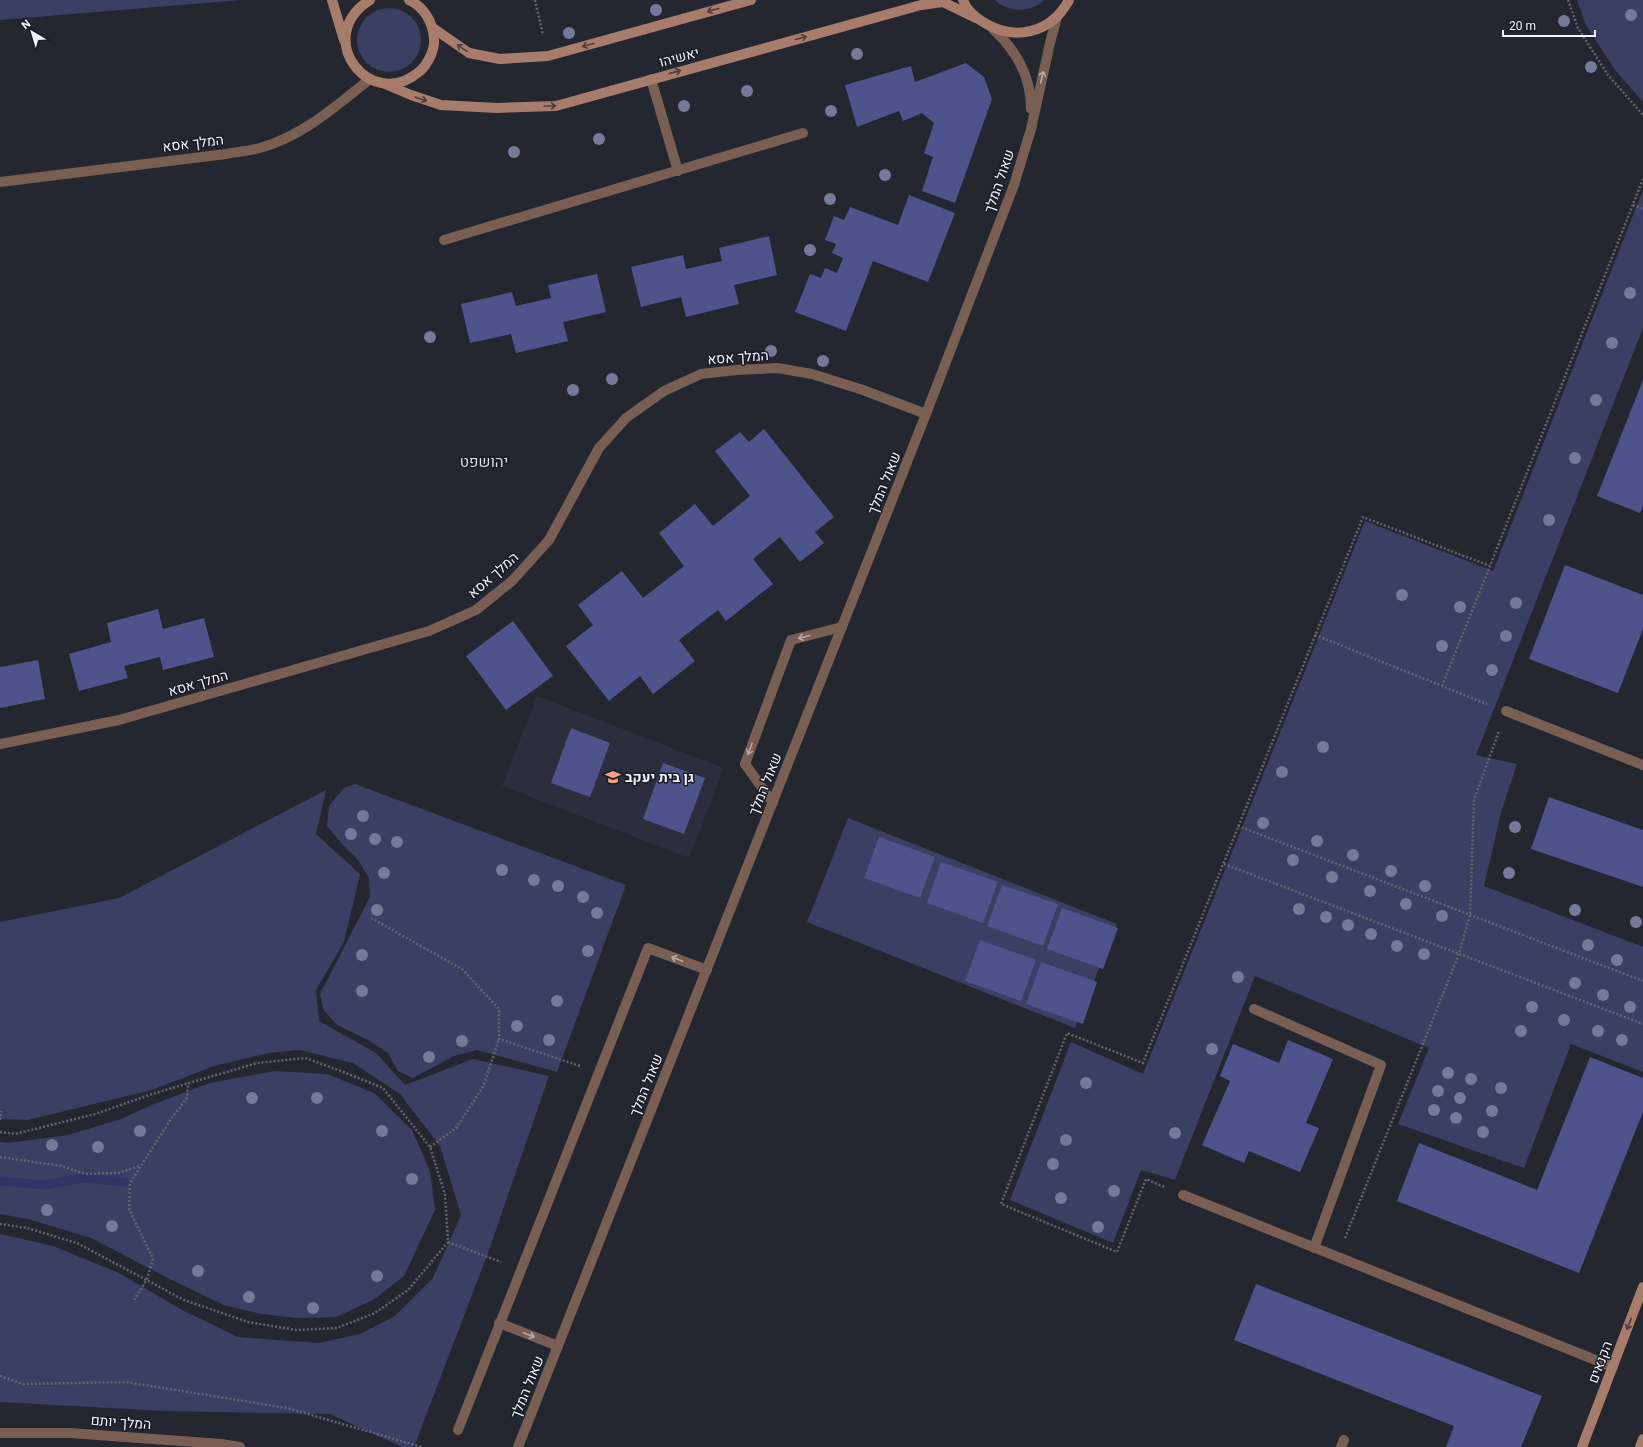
<svg xmlns="http://www.w3.org/2000/svg" width="1643" height="1447" font-family="Roboto,Heebo,sans-serif">
<style>
.built{fill:#2c2e3e}
.green{fill:#3b3f63}
.lines{fill:none;stroke-linecap:round;stroke-linejoin:round}
.stream{stroke:#303467;stroke-width:9}
.building{fill:#4e548b}
.path{stroke:#64656f;stroke-width:2.5;stroke-dasharray:2 2;stroke-linecap:butt}
.lane{stroke:#795e53;stroke-width:10}
.street{stroke:#795e53;stroke-width:10}
.secondary{stroke:#a87c6b;stroke-width:10}
.tree{fill:#757a9a}
.oneway{stroke:#4c3e3e}
.oneway2{stroke:#b6a9a7}
.labels{text-anchor:middle;dominant-baseline:central;stroke-width:3;stroke-linejoin:round;paint-order:stroke}
.street-label{font-size:14px;fill:#f3f4fb;stroke:#1b1c26}
.poi-label{font-size:14px;font-weight:bold;fill:#f3f4fb;stroke:#1b1c26;text-anchor:start}
.neighbourhood-label{font-size:15px;fill:#dcdeeb;stroke:#1b1c26}
</style>
<rect width="100%" height="100%" fill="#242630"/>
<!-- built -->
<polygon class="built" points="537,696 724,768 689,858 502,786"/>
<!-- green -->
<g class="green">
<polygon points="0,0 241,0 0,20"/>
<path d="M995 0H1044C1031 13 1008 13 995 0Z"/>
<polygon points="1577,0 1643,0 1643,102 1615,70 1586,25"/>
<circle cx="389" cy="40" r="32"/>
<polygon points="1643,190 1643,328 1476,755 1517,764 1502,809 1484,886 1643,947 1643,1072 1571,1044 1524,1168 1398,1124 1429,1048 1255,976 1175,1180 1141,1170 1113,1243 1010,1200 1071,1042 1143,1074 1365,521 1493,571"/>
<polygon points="355,784 626,885 557,1072 477,1050 454,1056 413,1078 398,1071 388,1053 368,1040 337,1025 323,1009 320,994 370,897 369,878 358,860 342,844 327,826 329,806 344,788"/>
<polygon points="326,790 316,834 360,874 344,942 316,990 319,1021 376,1053 405,1085 473,1059 549,1076 488,1253 414,1447 402,1447 330,1414 164,1411 0,1402 0,1234 53,1246 119,1273 182,1310 238,1337 319,1343 360,1334 395,1316 433,1278 461,1215 440,1146 400,1094 353,1063 300,1050 269,1053 214,1066 152,1090 28,1120 0,1119 0,922 119,898"/>
<polygon points="848,818 1117,924 1075,1028 807,922"/>
<polygon points="274,1071 327,1074 374,1093 412,1130 430,1171 435,1210 404,1276 373,1300 336,1317 297,1318 261,1314 224,1305 172,1280 91,1238 28,1219 0,1214 0,1142 7,1143 68,1135 121,1119 154,1104 210,1083"/>
</g>
<g class="lines">
<!-- stream -->
<polyline class="stream" points="0,1181 45,1185 83,1178 125,1182"/>
</g>
<!-- building -->
<g class="building">
<polygon points="966,63 984,77 992,99 955,203 922,191 933,157 924,153 934,123 922,113 903,121 899,111 857,127 845,85 911,66 915,82"/>
<polygon points="909,195 955,213 928,282 873,261 846,331 795,312 810,274 821,278 825,268 837,273 843,258 832,253 836,244 825,240 834,216 844,220 850,207 898,225"/>
<polygon points="769,236 777,275 734,285 739,304 686,317 681,297 641,307 631,267 683,255 686,269 722,261 719,248"/>
<polygon points="597,274 606,312 563,322 568,341 516,353 511,334 470,343 461,304 512,292 516,306 551,298 548,285"/>
<polygon points="1643,380 1643,506 1640,513 1597,496"/>
<polygon points="764,429 834,517 815,532 824,543 800,562 780,537 753,559 773,584 726,621 718,610 679,640 695,661 653,694 640,676 609,701 566,646 593,625 578,605 622,571 643,598 684,566 659,533 695,504 713,526 750,496 715,451 740,432 749,442"/>
<polygon points="1565,565 1643,595 1643,629 1618,693 1529,659"/>
<polygon points="158,609 163,629 204,618 214,657 163,670 160,657 124,666 128,678 79,691 69,654 111,642 107,623"/>
<polygon points="513,621 553,676 506,710 466,656"/>
<polygon points="38,660 45,699 0,708 0,667"/>
<polygon points="571,728 610,743 590,797 551,783"/>
<polygon points="663,763 705,778 684,834 643,819"/>
<polygon points="1549,797 1643,830 1643,887 1531,849"/>
<polygon points="879,837 935,857 920,898 864,878"/>
<polygon points="941,862 998,882 983,923 927,903"/>
<polygon points="1002,885 1058,904 1043,946 987,926"/>
<polygon points="1062,908 1118,928 1103,969 1047,949"/>
<polygon points="980,940 1036,960 1021,1001 965,981"/>
<polygon points="1041,962 1097,982 1083,1024 1026,1004"/>
<polygon points="1288,1040 1333,1059 1306,1123 1319,1128 1300,1172 1249,1151 1244,1163 1202,1145 1230,1081 1220,1076 1233,1044 1279,1063"/>
<polygon points="1590,1057 1643,1078 1643,1112 1579,1273 1397,1201 1419,1143 1537,1190"/>
<polygon points="1256,1284 1542,1396 1521,1447 1446,1447 1454,1426 1234,1340"/>
</g>
<g class="lines">
<!-- path -->
<g class="path">
<polyline points="535,0 543,35"/>
<polyline points="1568,0 1578,28 1608,75 1643,115"/>
<polyline points="1633,205 1643,209"/>
<polyline points="1315,635 1487,704"/>
<polyline points="1442,686 1490,566"/>
<polyline points="1238,826 1643,981"/>
<polyline points="1224,864 1643,1024"/>
<polyline points="371,918 462,969 499,1009 499,1039 580,1066"/>
<polyline points="0,1120 1,1111"/>
<polyline points="0,1132 15,1134 95,1114 152,1094 257,1063 305,1058 341,1071 383,1088 430,1147 445,1194 448,1242 408,1290 375,1313 337,1328 296,1330 248,1322 184,1300 77,1243 27,1228 0,1224"/>
<polyline points="430,1147 456,1128 483,1087 499,1039"/>
<polyline points="0,1157 62,1166 85,1174 118,1173 140,1166"/>
<polyline points="1164,1187 1146,1179 1117,1252 1001,1204 1067,1033 1143,1063 1363,517 1490,566 1643,179"/>
<polyline points="1345,1238 1459,954 1470,915 1474,800 1499,731"/>
<polyline points="448,1242 501,1262"/>
<polyline points="134,1300 147,1279 153,1259 129,1209 130,1183 171,1119 187,1098 188,1083"/>
<polyline points="0,1376 23,1384 126,1382 287,1408 422,1447"/>
</g>
<!-- lane -->
<g class="lane">
<polyline points="651,79 678,171"/>
<polyline points="444,240 803,133"/>
<polyline points="1506,711 1643,765"/>
<polyline points="773,803 745,764 791,640 842,627"/>
<polyline points="1254,1009 1381,1065 1314,1248"/>
<polyline points="1183,1195 1613,1367"/>
<polyline points="499,1323 558,1346"/>
<polyline points="458,1430 648,948 707,970"/>
<polyline points="1341,1447 1344,1440"/>
</g>
<!-- street -->
<g class="street">
<path d="M993 29C1017 51 1031 76 1031 109"/>
<path d="M0 182 226 154C237 152 249 151 260 148 303 136 336 106 370 79"/>
<polyline points="0,744 119,720 429,631 476,610 512,581 549,540 599,448 626,418 664,391 701,374 737,370 777,368 812,374 863,390 926,414"/>
<polyline points="0,1433 70,1433 222,1444 240,1447"/>
<polyline points="518,1447 926,414 1014,185 1031,129 1050,43 1057,17"/>
</g>
<!-- secondary -->
<g class="secondary">
<polyline points="332,0 344,40"/>
<path d="M370 0C311 37 371 114 420 71 428 64 435 49 434 39 433 22 424 7 409 0"/>
<path d="M963 0C966 9 975 17 983 22 1015 42 1051 33 1069 0"/>
<polyline points="433,28 469,53 500,59 548,56 751,0"/>
<polyline points="385,84 411,95 441,105 496,108 556,106 921,5 943,2 976,18"/>
<polyline points="1582,1447 1643,1287"/>
<polyline points="1640,1447 1643,1439"/>
</g>
</g>
<!-- trees -->
<g class="tree">
<circle cx="656" cy="10" r="6"/>
<circle cx="1631" cy="15" r="6"/>
<circle cx="1564" cy="21" r="6"/>
<circle cx="569" cy="33" r="6"/>
<circle cx="857" cy="54" r="6"/>
<circle cx="1591" cy="67" r="6"/>
<circle cx="747" cy="91" r="6"/>
<circle cx="684" cy="106" r="6"/>
<circle cx="831" cy="111" r="6"/>
<circle cx="599" cy="139" r="6"/>
<circle cx="514" cy="152" r="6"/>
<circle cx="885" cy="175" r="6"/>
<circle cx="830" cy="199" r="6"/>
<circle cx="810" cy="250" r="6"/>
<circle cx="1630" cy="293" r="6"/>
<circle cx="430" cy="337" r="6"/>
<circle cx="1612" cy="343" r="6"/>
<circle cx="771" cy="351" r="6"/>
<circle cx="823" cy="361" r="6"/>
<circle cx="612" cy="379" r="6"/>
<circle cx="573" cy="390" r="6"/>
<circle cx="1596" cy="400" r="6"/>
<circle cx="1575" cy="458" r="6"/>
<circle cx="1549" cy="520" r="6"/>
<circle cx="1402" cy="595" r="6"/>
<circle cx="1516" cy="603" r="6"/>
<circle cx="1460" cy="607" r="6"/>
<circle cx="1506" cy="636" r="6"/>
<circle cx="1442" cy="646" r="6"/>
<circle cx="1492" cy="670" r="6"/>
<circle cx="1323" cy="747" r="6"/>
<circle cx="1282" cy="772" r="6"/>
<circle cx="363" cy="816" r="6"/>
<circle cx="1263" cy="823" r="6"/>
<circle cx="1515" cy="827" r="6"/>
<circle cx="351" cy="834" r="6"/>
<circle cx="375" cy="839" r="6"/>
<circle cx="1317" cy="841" r="6"/>
<circle cx="397" cy="842" r="6"/>
<circle cx="1353" cy="855" r="6"/>
<circle cx="1293" cy="860" r="6"/>
<circle cx="502" cy="870" r="6"/>
<circle cx="1391" cy="871" r="6"/>
<circle cx="384" cy="873" r="6"/>
<circle cx="1509" cy="873" r="6"/>
<circle cx="1332" cy="877" r="6"/>
<circle cx="534" cy="880" r="6"/>
<circle cx="558" cy="886" r="6"/>
<circle cx="1425" cy="886" r="6"/>
<circle cx="1370" cy="891" r="6"/>
<circle cx="583" cy="897" r="6"/>
<circle cx="1406" cy="904" r="6"/>
<circle cx="1299" cy="909" r="6"/>
<circle cx="377" cy="910" r="6"/>
<circle cx="1575" cy="910" r="6"/>
<circle cx="597" cy="913" r="6"/>
<circle cx="1442" cy="916" r="6"/>
<circle cx="1326" cy="917" r="6"/>
<circle cx="1636" cy="922" r="6"/>
<circle cx="1348" cy="925" r="6"/>
<circle cx="1371" cy="934" r="6"/>
<circle cx="1588" cy="945" r="6"/>
<circle cx="1397" cy="946" r="6"/>
<circle cx="588" cy="951" r="6"/>
<circle cx="1424" cy="954" r="6"/>
<circle cx="362" cy="955" r="6"/>
<circle cx="1617" cy="960" r="6"/>
<circle cx="1238" cy="977" r="6"/>
<circle cx="1575" cy="983" r="6"/>
<circle cx="362" cy="991" r="6"/>
<circle cx="1603" cy="995" r="6"/>
<circle cx="557" cy="1001" r="6"/>
<circle cx="1532" cy="1007" r="6"/>
<circle cx="1630" cy="1007" r="6"/>
<circle cx="1564" cy="1020" r="6"/>
<circle cx="517" cy="1026" r="6"/>
<circle cx="1521" cy="1031" r="6"/>
<circle cx="1598" cy="1031" r="6"/>
<circle cx="549" cy="1040" r="6"/>
<circle cx="1622" cy="1040" r="6"/>
<circle cx="462" cy="1041" r="6"/>
<circle cx="1212" cy="1049" r="6"/>
<circle cx="429" cy="1057" r="6"/>
<circle cx="1448" cy="1073" r="6"/>
<circle cx="1471" cy="1079" r="6"/>
<circle cx="1086" cy="1083" r="6"/>
<circle cx="1501" cy="1088" r="6"/>
<circle cx="1438" cy="1091" r="6"/>
<circle cx="252" cy="1098" r="6"/>
<circle cx="317" cy="1098" r="6"/>
<circle cx="1460" cy="1098" r="6"/>
<circle cx="1434" cy="1110" r="6"/>
<circle cx="1492" cy="1111" r="6"/>
<circle cx="1456" cy="1118" r="6"/>
<circle cx="140" cy="1131" r="6"/>
<circle cx="382" cy="1131" r="6"/>
<circle cx="1483" cy="1132" r="6"/>
<circle cx="1175" cy="1133" r="6"/>
<circle cx="1066" cy="1140" r="6"/>
<circle cx="52" cy="1145" r="6"/>
<circle cx="98" cy="1147" r="6"/>
<circle cx="1053" cy="1164" r="6"/>
<circle cx="412" cy="1179" r="6"/>
<circle cx="1114" cy="1191" r="6"/>
<circle cx="1061" cy="1198" r="6"/>
<circle cx="47" cy="1210" r="6"/>
<circle cx="112" cy="1226" r="6"/>
<circle cx="1098" cy="1227" r="6"/>
<circle cx="198" cy="1271" r="6"/>
<circle cx="377" cy="1276" r="6"/>
<circle cx="249" cy="1297" r="6"/>
<circle cx="313" cy="1308" r="6"/>
</g>
<!-- one-way arrows -->
<defs><path id="oneway-shaft" d="M-6 0H5M1.5-3L5.5 0L1.5 3" fill="none" stroke-width="1.6" stroke-linecap="round" stroke-linejoin="round"/></defs>
<g class="oneway">
<use href="#oneway-shaft" transform="translate(713 10) rotate(165)"/>
<use href="#oneway-shaft" transform="translate(801 38) rotate(-15)"/>
<use href="#oneway-shaft" transform="translate(588 45) rotate(165)"/>
<use href="#oneway-shaft" transform="translate(462 48) rotate(-145)"/>
<use href="#oneway-shaft" transform="translate(675 72) rotate(-15)"/>
<use href="#oneway-shaft" transform="translate(421 99) rotate(18)"/>
<use href="#oneway-shaft" transform="translate(550 106) rotate(-3)"/>
<use href="#oneway-shaft" transform="translate(1629 1324) rotate(111)"/>
</g>
<g class="oneway2">
<use href="#oneway-shaft" transform="translate(1042 77) rotate(-77)"/>
<use href="#oneway-shaft" transform="translate(804 637) rotate(166)"/>
<use href="#oneway-shaft" transform="translate(750 749) rotate(110)"/>
<use href="#oneway-shaft" transform="translate(677 959) rotate(-159)"/>
<use href="#oneway-shaft" transform="translate(529 1335) rotate(21)"/>
</g>
<!-- icons -->
<defs>
<symbol id="school-bare" viewBox="-9 -9 18 18"><path d="M0-5L7-2L0 1L-7-2ZM-4 1L0 2.5L4 1V4Q0 6-4 4Z" fill="#f2a07f" stroke="#1b1c26" stroke-width="2.5" paint-order="stroke"/></symbol>
</defs>
<g fill-rule="evenodd">
<use href="#school-bare" x="602" y="766" width="22" height="22"/>
</g>
<g class="labels">
<!-- street labels -->
<g class="street-label">
<text transform="translate(679 57) rotate(-15)">יאשיהו</text>
<text transform="translate(193 143) rotate(-7)">המלך אסא</text>
<text transform="translate(999 181) rotate(-71)">שאול המלך</text>
<text transform="translate(738 357) rotate(-4)">המלך אסא</text>
<text transform="translate(884 483) rotate(-68)">שאול המלך</text>
<text transform="translate(493 575) rotate(-41)">המלך אסא</text>
<text transform="translate(198 683) rotate(-16)">המלך אסא</text>
<text transform="translate(765 784) rotate(-68)">שאול המלך</text>
<text transform="translate(646 1085) rotate(-68)">שאול המלך</text>
<text transform="translate(1600 1362) rotate(-69)">הקנאים</text>
<text transform="translate(527 1387) rotate(-68)">שאול המלך</text>
<text transform="translate(121 1422) rotate(4)">המלך יותם</text>
</g>
<!-- poi labels -->
<g class="poi-label">
<text x="625" y="777">גן בית יעקב</text>
</g>
<!-- neighbourhood labels -->
<g class="neighbourhood-label">
<text x="484" y="462">יהושפט</text>
</g>
</g>
<!-- north arrow -->
<g transform="translate(32 32) rotate(322)" stroke="#1b1c26" stroke-width="3" paint-order="stroke">
<path d="M0-3L7 15L0 10L-7 15Z" fill="#f3f4fb"/>
<text y="-6" font-size="11" font-weight="bold" text-anchor="middle" fill="#f3f4fb">N</text>
</g>
<!-- scale -->
<path d="M1503 30v6h92v-6" fill="none" stroke="#f3f4fb" stroke-width="2"/>
<text x="1509" y="30" font-size="12" fill="#f3f4fb" stroke="#1b1c26" stroke-width="3" paint-order="stroke">20 m</text>
</svg>
